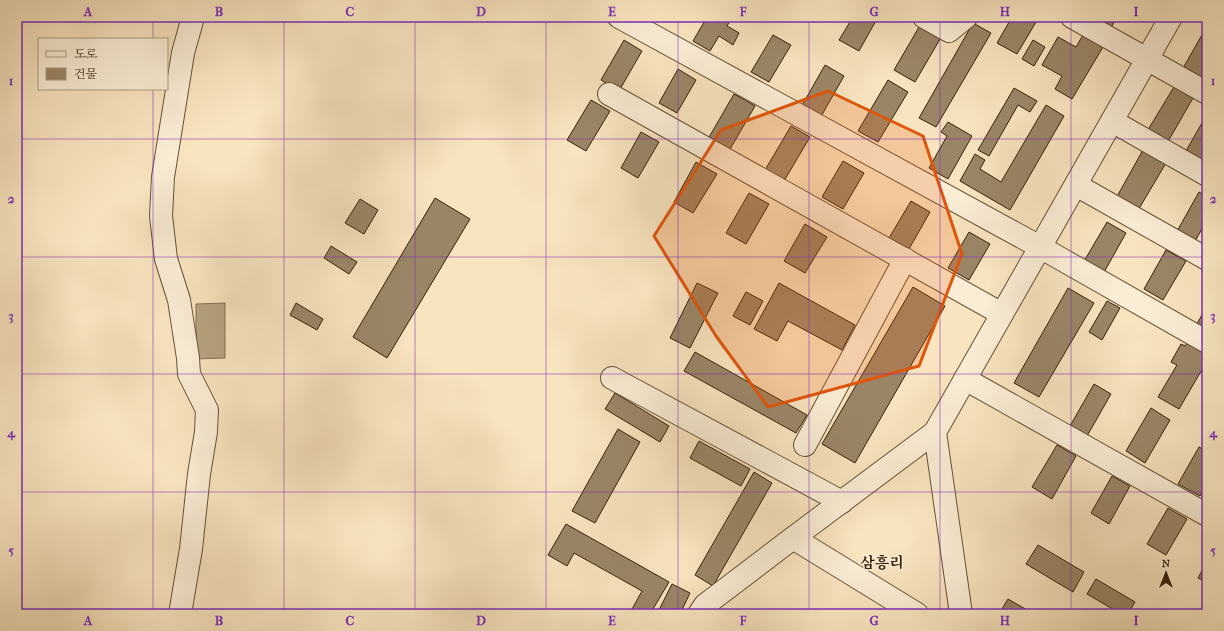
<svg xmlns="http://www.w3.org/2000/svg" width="1224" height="631" font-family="'IM FELL French Canon','Noto Serif KR',serif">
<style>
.water{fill:#b6a280;stroke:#826e50}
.building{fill:#9a8667;stroke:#352107}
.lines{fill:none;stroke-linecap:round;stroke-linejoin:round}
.minor-casing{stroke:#665235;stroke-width:24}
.minor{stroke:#faedd5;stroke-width:22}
.marked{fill:#df560c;fill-opacity:0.2;stroke:#df560c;stroke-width:3;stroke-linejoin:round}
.grid{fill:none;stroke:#7b2cbf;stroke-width:1;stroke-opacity:0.55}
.labels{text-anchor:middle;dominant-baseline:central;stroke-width:3;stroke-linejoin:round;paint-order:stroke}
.quarter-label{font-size:15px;font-weight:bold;fill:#352107;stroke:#faedd5}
.neatline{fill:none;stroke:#7b2cbf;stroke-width:1.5}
.grid-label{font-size:13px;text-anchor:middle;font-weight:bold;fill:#7b2cbf}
</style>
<rect width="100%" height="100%" fill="#f8e4bf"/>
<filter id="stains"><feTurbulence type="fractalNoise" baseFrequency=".005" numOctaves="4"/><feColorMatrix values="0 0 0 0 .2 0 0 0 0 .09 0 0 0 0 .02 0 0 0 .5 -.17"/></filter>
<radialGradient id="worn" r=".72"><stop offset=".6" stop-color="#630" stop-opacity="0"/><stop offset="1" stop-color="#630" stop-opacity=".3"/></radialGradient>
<!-- water -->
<polygon class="water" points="225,303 225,358 196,359 196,304"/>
<!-- building -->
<g class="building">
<polygon points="707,17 732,17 727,26 739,33 733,45 719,36 710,51 693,41"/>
<polygon points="853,17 878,17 859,51 839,40"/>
<polygon points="1012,17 1039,17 1017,54 997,43"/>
<polygon points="1081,17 1117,17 1108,33"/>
<polygon points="922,22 943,34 915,82 894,70"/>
<polygon points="973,23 991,33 936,127 919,118"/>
<polygon points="1207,26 1207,74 1202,82 1182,70"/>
<polygon points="773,35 791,45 769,82 751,72"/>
<polygon points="1083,35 1103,47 1072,99 1055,89 1062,76 1042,65 1058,37 1076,47"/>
<polygon points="624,40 642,51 619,91 601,80"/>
<polygon points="1033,40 1045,47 1034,66 1022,59"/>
<polygon points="825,65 844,76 819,120 800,109"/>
<polygon points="678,69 696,80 677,113 659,103"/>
<polygon points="888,80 908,92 878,142 858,131"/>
<polygon points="1174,87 1193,98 1166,145 1146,133"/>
<polygon points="1014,88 1037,101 1030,112 1018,105 989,156 978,150"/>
<polygon points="734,94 755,106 729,151 708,139"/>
<polygon points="591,100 610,111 586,151 567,140"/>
<polygon points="1046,105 1064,116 1010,210 960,181 975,154 985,160 980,169 1001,182"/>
<polygon points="1207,114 1207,153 1203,160 1186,151"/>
<polygon points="948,122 972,136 948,179 929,168 947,136 941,132"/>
<polygon points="791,126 810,137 784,181 765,170"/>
<polygon points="641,132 659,142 638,178 621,168"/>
<polygon points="1143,150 1166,163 1137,212 1115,200"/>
<polygon points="843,161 864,173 843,209 822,197"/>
<polygon points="696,162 717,174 693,213 674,202"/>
<polygon points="1199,192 1207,197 1207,220 1194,243 1176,233"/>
<polygon points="749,193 769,204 746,244 726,233"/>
<polygon points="435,198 470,219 387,358 353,337"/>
<polygon points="360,199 378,210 364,234 345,223"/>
<polygon points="911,201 930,212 909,249 889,238"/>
<polygon points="1107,222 1126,233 1103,274 1083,263"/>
<polygon points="805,224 827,237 805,273 784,261"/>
<polygon points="969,232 990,244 969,280 948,268"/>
<polygon points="331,246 357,262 349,274 324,258"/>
<polygon points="1166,250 1186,261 1163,300 1144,289"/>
<polygon points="697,283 718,293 690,348 670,338"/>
<polygon points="779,283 855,325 842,350 788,321 777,341 754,329"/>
<polygon points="913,287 945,306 855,463 822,444"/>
<polygon points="1068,288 1094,303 1039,397 1014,383"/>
<polygon points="746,292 763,301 750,325 733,316"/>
<polygon points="1107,301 1120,308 1102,340 1089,332"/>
<polygon points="296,303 323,319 317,330 290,315"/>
<polygon points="1207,306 1207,337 1194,329"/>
<polygon points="1189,340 1207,350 1207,361 1179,409 1158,397 1177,365 1171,362 1181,344 1185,346"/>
<polygon points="695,352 807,415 796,433 684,371"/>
<polygon points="1094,384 1111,394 1087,436 1070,426"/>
<polygon points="615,393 669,426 660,442 605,409"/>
<polygon points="1151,408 1170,420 1145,463 1126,451"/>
<polygon points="618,429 640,442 595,523 572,511"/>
<polygon points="699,441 750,469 741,486 690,458"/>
<polygon points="1057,445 1076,456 1052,499 1032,487"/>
<polygon points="1199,447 1207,451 1207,484 1200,496 1178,484"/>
<polygon points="754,472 772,483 713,586 695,575"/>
<polygon points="1112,476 1130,486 1109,524 1091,513"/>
<polygon points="1168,508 1187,519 1166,555 1147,544"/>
<polygon points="566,524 669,582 650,614 642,614 632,609 642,591 574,553 567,566 548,555"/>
<polygon points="1038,545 1084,572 1073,592 1026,564"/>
<polygon points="1207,561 1207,583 1198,578"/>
<polygon points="1096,579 1135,602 1128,614 1121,614 1087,594"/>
<polygon points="672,584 690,593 680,614 657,614"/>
<polygon points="1008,599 1034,614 999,614"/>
</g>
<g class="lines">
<defs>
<g id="minor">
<polyline points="619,17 1040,247 1207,342"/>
<polyline points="924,17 949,31 966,17"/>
<polyline points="1072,17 1207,93"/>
<polyline points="609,94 1002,314"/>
<polyline points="1112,121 1207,175"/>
<polyline points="1076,185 1207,259"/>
<polyline points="612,378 842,502"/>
<polyline points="965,379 1207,515"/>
<polyline points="805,445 905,259"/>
<polyline points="180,614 191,549 199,474 206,432 207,410 189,374 188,358 179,300 166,259 161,216 163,177 183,53 193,17"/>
<polyline points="699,614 705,605 793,538"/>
<polyline points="917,614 793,538 935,432"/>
<polyline points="961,614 935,432 1171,17"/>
</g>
</defs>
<!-- minor casing -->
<use href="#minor" class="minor-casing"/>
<!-- minor -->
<use href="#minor" class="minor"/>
</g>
<!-- marked area -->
<path class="marked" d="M828 91 923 136 962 254 919 366 768 407 716 336 654 236 721 130Z"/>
<!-- grid -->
<path class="grid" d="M153 17V39M284 17V614M415 17V614M546 17V614M678 17V614M809 17V614M940 17V614M1071 17V614M153 89V614M17 139H1207M17 257H1207M17 374H1207M17 492H1207"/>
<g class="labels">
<!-- quarter labels -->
<g class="quarter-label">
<text x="882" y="563">삼흥리</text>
</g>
</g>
<!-- margin -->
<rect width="1224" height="631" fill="none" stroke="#f8e4bf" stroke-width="44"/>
<!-- legend -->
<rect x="38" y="38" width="130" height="52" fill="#faedd5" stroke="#ab9b83"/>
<rect x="46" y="51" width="20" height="6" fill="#faedd5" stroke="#ab9b83"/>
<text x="74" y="58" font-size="12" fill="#352107">도로</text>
<rect x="46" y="68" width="20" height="12" fill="#9a8667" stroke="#ab9b83"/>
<text x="74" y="78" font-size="12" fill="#352107">건물</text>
<!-- north arrow -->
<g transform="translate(1166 573)" stroke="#faedd5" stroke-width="3" paint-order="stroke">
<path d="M0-3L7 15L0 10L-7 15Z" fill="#352107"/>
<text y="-6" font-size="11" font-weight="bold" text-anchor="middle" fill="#352107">N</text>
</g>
<rect x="22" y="22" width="1180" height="587" class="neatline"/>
<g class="grid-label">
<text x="88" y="16">A</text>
<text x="219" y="16">B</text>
<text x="350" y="16">C</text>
<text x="481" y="16">D</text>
<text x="612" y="16">E</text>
<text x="743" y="16">F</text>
<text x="874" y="16">G</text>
<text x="1005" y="16">H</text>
<text x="1136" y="16">I</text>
<text x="11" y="85">1</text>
<text x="1213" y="85">1</text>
<text x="11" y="203">2</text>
<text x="1213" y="203">2</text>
<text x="11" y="320">3</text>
<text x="1213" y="320">3</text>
<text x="11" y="437">4</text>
<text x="1213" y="437">4</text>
<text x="11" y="555">5</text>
<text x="1213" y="555">5</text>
<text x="88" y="625">A</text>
<text x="219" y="625">B</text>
<text x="350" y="625">C</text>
<text x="481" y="625">D</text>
<text x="612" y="625">E</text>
<text x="743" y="625">F</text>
<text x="874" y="625">G</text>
<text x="1005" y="625">H</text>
<text x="1136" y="625">I</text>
</g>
<rect width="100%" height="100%" filter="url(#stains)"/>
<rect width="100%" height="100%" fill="url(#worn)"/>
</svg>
